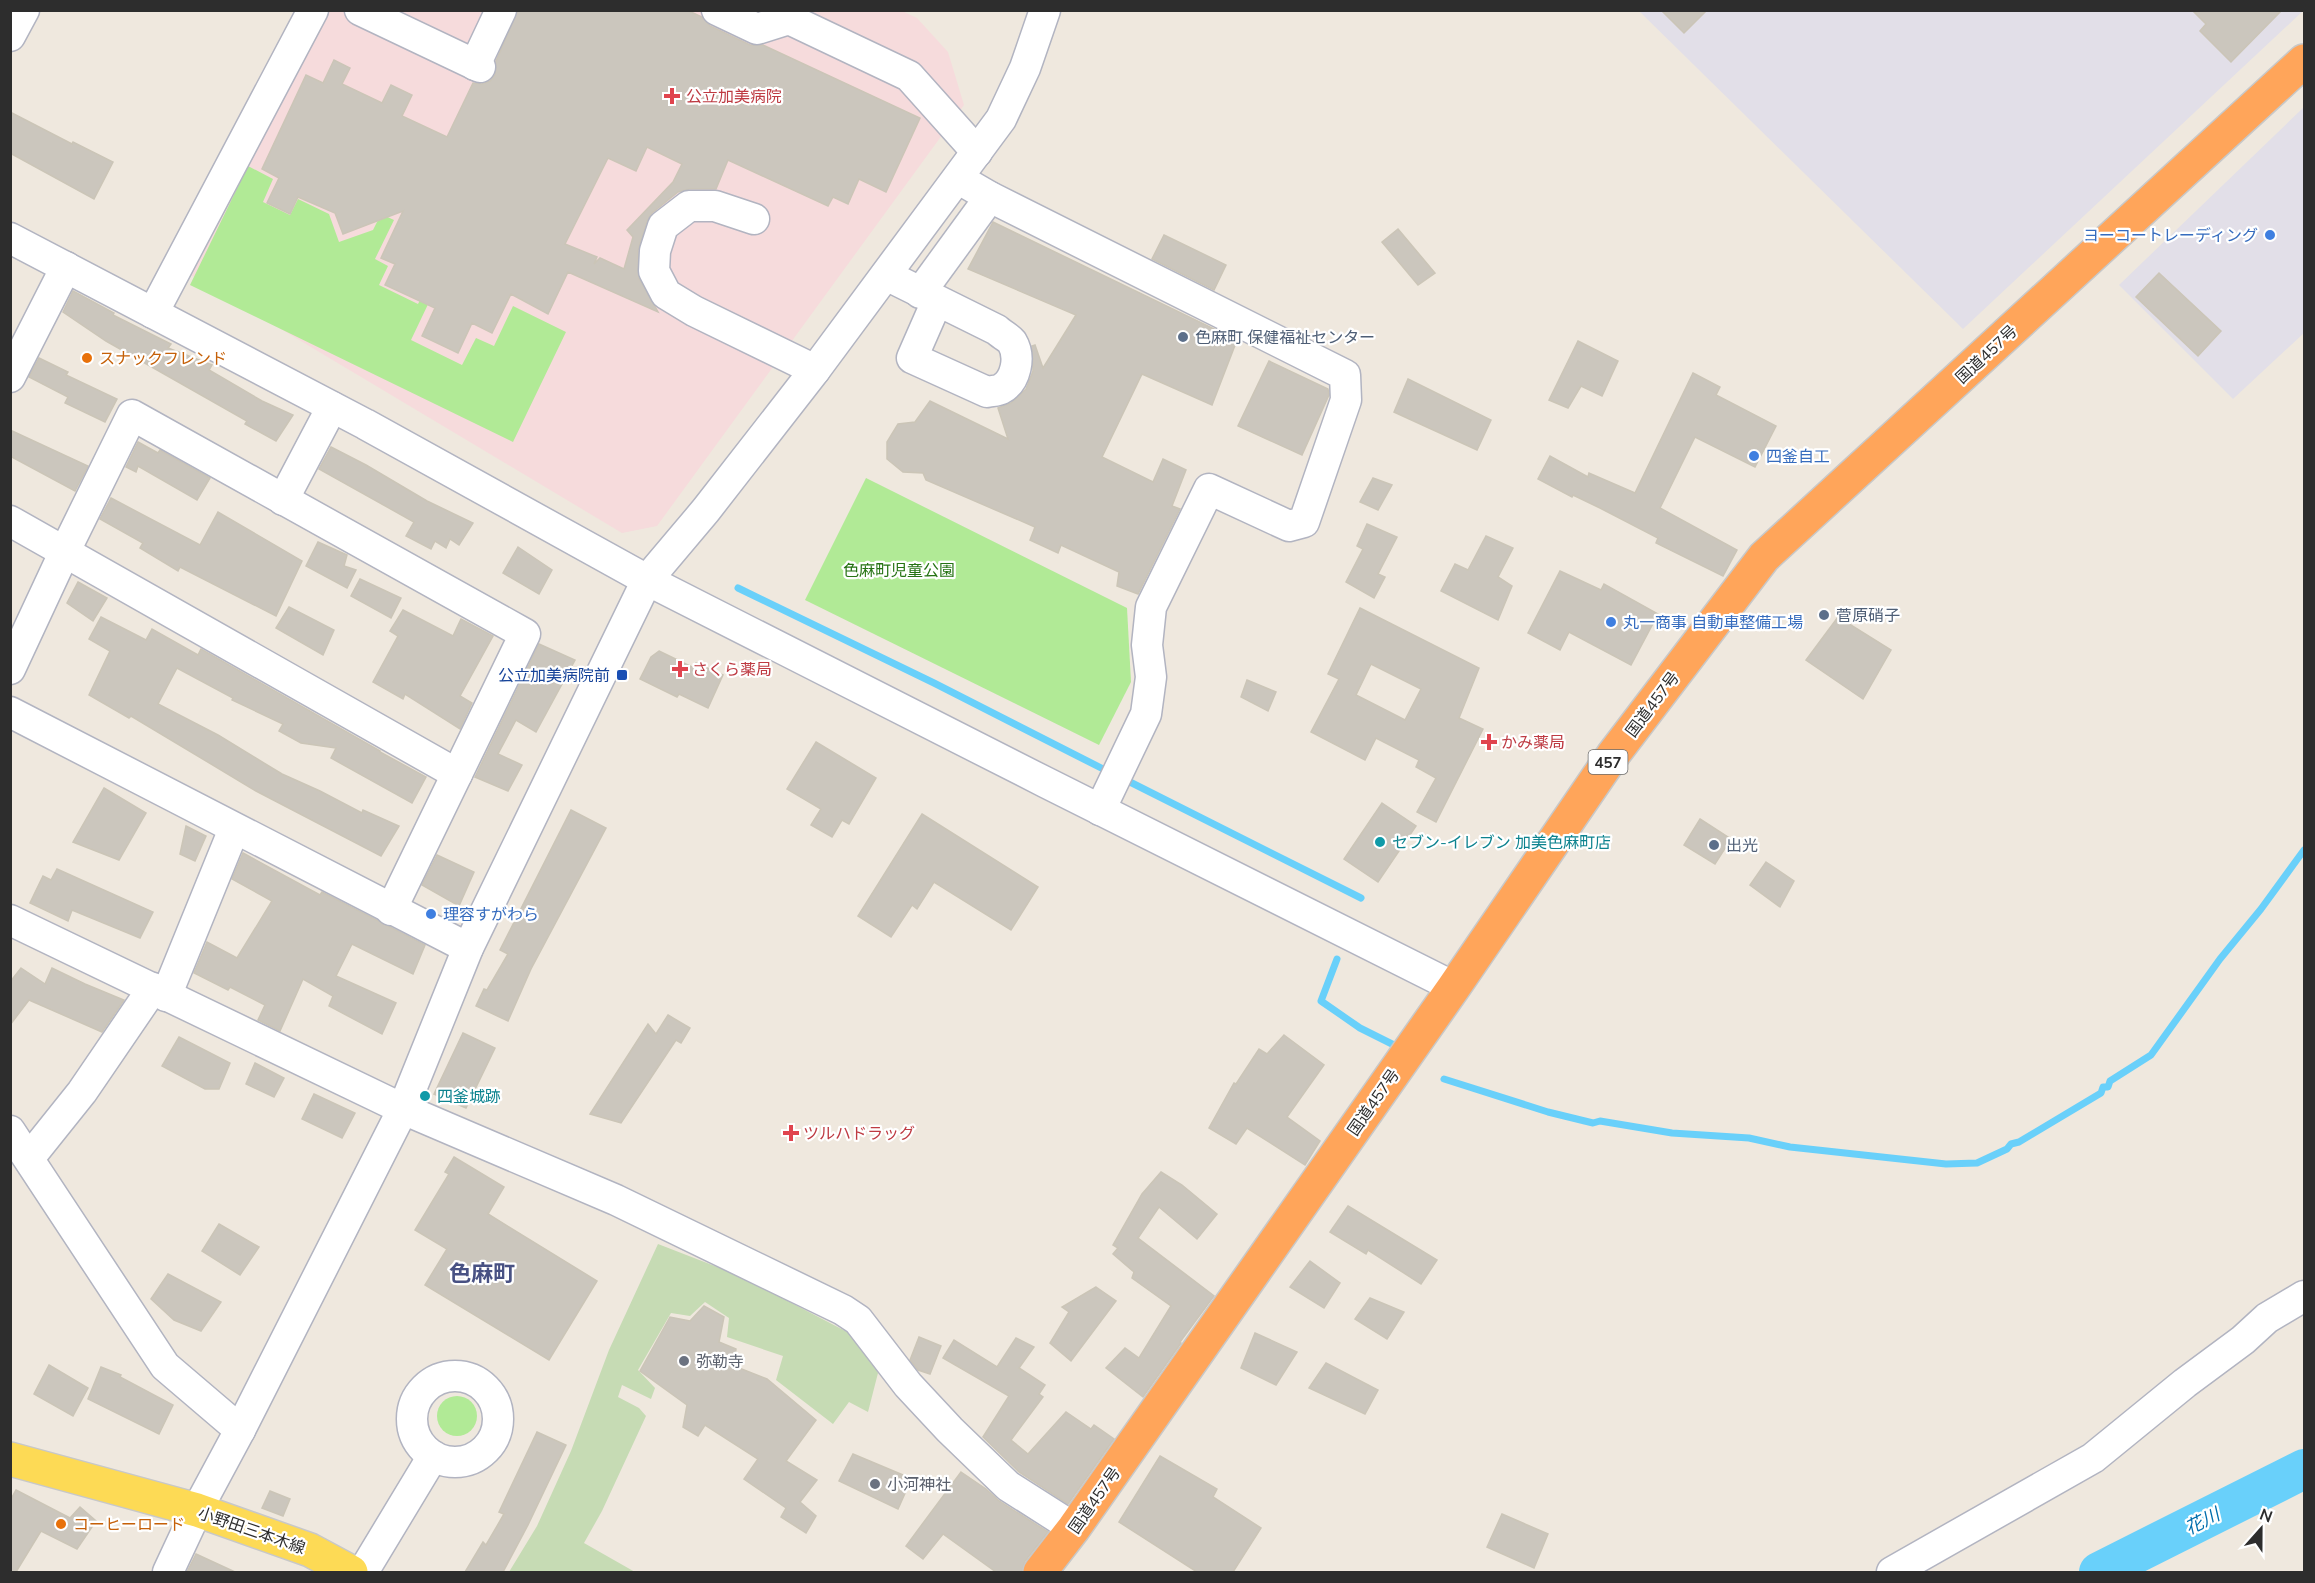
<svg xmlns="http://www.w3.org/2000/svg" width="2315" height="1583" font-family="Mulish,'Noto Sans JP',sans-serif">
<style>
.industrial{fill:#e2dfe8}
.medical{fill:#f6dbdc}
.green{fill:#b1ea96}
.cemetery{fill:#c6dbb4}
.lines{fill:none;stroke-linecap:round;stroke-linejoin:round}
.stream{stroke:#69d0fa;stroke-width:7}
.river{stroke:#69d0fa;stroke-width:40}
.building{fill:#cbc6bd;stroke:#cbc5b7;stroke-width:1.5;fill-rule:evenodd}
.minor-casing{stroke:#b2b4c1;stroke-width:33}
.major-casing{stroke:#c8c8c8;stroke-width:36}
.highway-casing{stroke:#c8c8c8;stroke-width:36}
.minor{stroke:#fff;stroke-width:30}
.major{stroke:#fdda55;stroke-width:33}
.highway{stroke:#ffa55a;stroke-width:33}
.health-dot{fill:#e0444e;stroke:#fff;stroke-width:2}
.shop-dot{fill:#3f7fe0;stroke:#fff;stroke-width:2}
.service-dot{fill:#5c6f8a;stroke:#fff;stroke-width:2}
.food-dot{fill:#e8710a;stroke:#fff;stroke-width:2}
.transit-dot{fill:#1a4fb4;stroke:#fff;stroke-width:2}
.culture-dot{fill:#0f9aa8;stroke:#fff;stroke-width:2}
.worship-dot{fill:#6b7280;stroke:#fff;stroke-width:2}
.labels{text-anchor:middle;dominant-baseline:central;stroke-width:4.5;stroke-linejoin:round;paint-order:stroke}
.shield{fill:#fff;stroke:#6c6c6c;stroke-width:1.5}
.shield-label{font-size:15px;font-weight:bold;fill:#2d2d2d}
.health-label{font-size:16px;fill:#be3a42;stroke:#fff;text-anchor:start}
.shop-label{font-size:16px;fill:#366cbe;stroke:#fff;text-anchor:start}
.service-label{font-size:16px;fill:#4e5e75;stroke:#fff;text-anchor:start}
.street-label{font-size:16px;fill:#2d2d2d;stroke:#fff}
.food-label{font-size:16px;fill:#c56008;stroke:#fff;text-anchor:start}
.park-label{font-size:16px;fill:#267314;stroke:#fff}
.transit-label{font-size:16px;fill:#164399;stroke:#fff;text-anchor:end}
.culture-label{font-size:16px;fill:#0d838f;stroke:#fff;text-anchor:start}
.worship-label{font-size:16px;fill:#5b616d;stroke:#fff;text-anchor:start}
.water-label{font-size:18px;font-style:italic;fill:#016ead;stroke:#fff}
.district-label{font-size:22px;font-weight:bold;fill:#485183;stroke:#fff}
</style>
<rect width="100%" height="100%" fill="#efe8de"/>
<!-- industrial -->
<g class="industrial">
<polygon points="1639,11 2303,11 1963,329"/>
<polygon points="2304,107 2304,333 2233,399 2119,285"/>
</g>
<!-- medical -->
<polygon class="medical" points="328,11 902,11 917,18 948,52 964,105 657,526 622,533 189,274"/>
<!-- green -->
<g class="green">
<polygon points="248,166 273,179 263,202 290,215 298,199 329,214 339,242 373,230 381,214 394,220 375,259 388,266 379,285 418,304 423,294 431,298 411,340 462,365 476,338 494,346 513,306 566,332 513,442 190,285"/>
<polygon points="866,478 1127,608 1131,682 1099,745 805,600"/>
<circle cx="457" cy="1416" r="20"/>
</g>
<!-- cemetery -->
<polygon class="cemetery" points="658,1244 738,1275 851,1334 870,1357 878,1373 868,1412 849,1402 833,1424 776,1380 783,1356 727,1337 729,1318 705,1302 690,1316 671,1313 638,1370 655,1388 651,1399 622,1385 618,1397 639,1408 646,1416 602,1511 584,1543 635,1572 509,1572 537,1526 571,1451 609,1350"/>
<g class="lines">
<!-- stream -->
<g class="stream">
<polyline points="738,588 934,683 1109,772"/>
<polyline points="1122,778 1361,898"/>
<polyline points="1337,959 1321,1001 1360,1028 1396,1046"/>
<polyline points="1444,1079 1548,1112 1593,1123 1600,1121 1672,1133 1749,1138 1790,1147 1946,1164 1977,1163 2007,1149 2011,1144 2019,1142 2101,1093 2103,1087 2108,1087 2110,1081 2151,1055 2220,959 2261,909 2304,850"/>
</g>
<!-- river -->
<polyline class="river" points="2099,1572 2304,1469"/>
</g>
<!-- building -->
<g class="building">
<path d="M518 10H687L702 17 710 26 750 45H763L920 118 886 192 859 179 848 204 833 197 828 206 728 160 716 189H689L678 192 652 213 647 221 638 250 639 278 658 312 568 272 548 314 511 294 492 333 472 323 458 353 422 336 435 308 385 285 395 264 381 258 403 211 343 234 335 213 298 197 290 214 267 203 279 178 262 169 306 75 323 83 334 60 350 68 342 84 382 103 391 85 412 95 402 116 447 137 473 83 482 84 490 81 495 75 496 61ZM647 147 682 164 673 182 627 230 633 237 624 269 600 258 594 264 597 257 565 244 608 158 636 171Z"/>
<polygon points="1661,10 1707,10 1684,33"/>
<polygon points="2192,10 2282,10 2231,62 2200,31 2206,24"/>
<polygon points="10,112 72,144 73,142 113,162 94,199 10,153"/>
<polygon points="993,222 1237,340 1212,405 1142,374 1102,457 1153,482 1163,459 1186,470 1172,506 1180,509 1138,594 1117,586 1119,572 1061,545 1058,553 1030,540 1035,527 926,480 923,473 903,472 887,459 887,442 898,424 915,422 930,401 1008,439 998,408 1011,403 1026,389 1033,371 1032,346 1035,345 1043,368 1076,315 968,269"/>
<polygon points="1398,229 1435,273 1418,285 1382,242"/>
<polygon points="1164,235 1226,265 1214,290 1152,259"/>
<polygon points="2159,273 2221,331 2198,356 2136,297"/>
<polygon points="73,291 114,313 113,315 171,344 168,348 212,365 209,370 262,401 293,415 276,441 245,424 247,421 106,341 63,312"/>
<polygon points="1578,341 1618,361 1602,396 1581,386 1568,408 1549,400"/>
<polygon points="39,358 68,372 66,375 117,399 105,422 65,403 68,397 29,377"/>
<polygon points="1269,361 1328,389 1329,395 1302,455 1238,426"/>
<polygon points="1693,373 1720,387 1716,395 1776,426 1755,467 1695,437 1660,508 1737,550 1723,576 1656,543 1658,538 1600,508 1573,495 1572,497 1538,479 1550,456 1588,477 1589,473 1635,493"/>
<polygon points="1408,379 1491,420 1477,450 1394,412"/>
<polygon points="10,430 88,466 75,491 10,456"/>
<polygon points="138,442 158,453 160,450 210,478 197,500 138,466 136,472 126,467"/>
<polygon points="331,447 366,465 427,501 473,523 459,545 450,539 446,548 435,541 431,549 406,536 414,522 319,469"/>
<polygon points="1373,478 1392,485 1378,510 1360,502"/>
<polygon points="111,498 200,545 218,512 302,561 276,616 180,567 178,571 140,548 143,543 100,519"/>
<polygon points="1367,524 1397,537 1378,574 1385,577 1374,598 1346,582 1363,549 1357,546"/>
<polygon points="1486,536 1513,548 1498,577 1512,586 1498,620 1441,591 1455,564 1468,570"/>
<polygon points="318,542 347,555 344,566 356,570 347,588 306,566"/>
<polygon points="518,547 552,570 539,594 503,573"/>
<polygon points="1560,571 1601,590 1604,584 1658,614 1631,665 1569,632 1560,650 1528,633"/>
<polygon points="360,579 401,598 391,618 351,596"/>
<polygon points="78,582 107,598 93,621 67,603"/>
<polygon points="289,607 334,630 323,655 276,628"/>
<path d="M1360 608 1479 668 1459 718 1483 729 1436 822 1417 812 1436 778 1416 767 1419 760 1376 738 1365 760 1311 732 1339 679 1328 674ZM1371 664 1421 689 1405 720 1356 695Z"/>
<polygon points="403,610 453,636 461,619 493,636 460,696 472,703 460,729 405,694 403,699 373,682 398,636 390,631"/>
<polygon points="101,617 146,640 152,629 198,655 201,649 380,751 380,752 426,777 412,803 331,758 336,748 301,743 279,731 283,724 232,700 233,698 177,668 158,704 218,735 282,774 320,791 362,813 363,810 399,826 381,856 256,791 131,716 129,718 89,695 110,651 89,639"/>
<polygon points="1838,617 1891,650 1863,699 1806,660"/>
<polygon points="539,644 575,660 536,732 516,720 498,754 522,765 508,791 475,777"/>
<polygon points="659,651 694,668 696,663 723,675 708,708 679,694 677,697 640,679 651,657"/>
<polygon points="1247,680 1276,692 1268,711 1241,697"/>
<polygon points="816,742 876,778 849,824 842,820 832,837 811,825 821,809 787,789"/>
<polygon points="104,788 146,813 119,860 73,842"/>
<polygon points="1382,803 1416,826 1378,882 1344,859"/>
<polygon points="571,810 606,828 531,969 508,1021 476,1006 484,989 487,990 508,954 500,950"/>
<polygon points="922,814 1038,887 1011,930 934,882 917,909 912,905 891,937 858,916"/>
<polygon points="1700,819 1731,839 1715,864 1684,845"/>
<polygon points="186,826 206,836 195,861 180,854"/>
<polygon points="243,853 320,895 322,892 425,945 413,974 352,944 336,976 396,1003 382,1034 329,1006 333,996 303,979 280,1031 258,1020 265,1005 230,987 228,990 194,973 207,942 237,958 272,901 232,879"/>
<polygon points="437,855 474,872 459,906 422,885"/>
<polygon points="1766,862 1794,881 1780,907 1750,885"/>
<polygon points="57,869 153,912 140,938 72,910 68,921 30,903 43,876 51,880"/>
<polygon points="21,968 45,984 52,968 85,984 124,1000 102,1032 29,1000 10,1025 10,982"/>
<polygon points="668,1015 690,1028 681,1043 676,1040 621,1123 590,1114 648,1024 656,1034"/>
<polygon points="463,1033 495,1048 466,1108 434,1094"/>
<polygon points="1284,1035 1324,1065 1287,1117 1320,1141 1305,1165 1247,1128 1236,1144 1209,1128 1234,1083 1236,1084 1259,1049 1267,1054"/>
<polygon points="179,1037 230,1063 219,1089 205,1089 162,1066"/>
<polygon points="255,1063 284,1078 274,1097 246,1084"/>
<polygon points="314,1094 355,1113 342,1138 302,1119"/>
<polygon points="454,1157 504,1187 488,1214 597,1281 549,1360 425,1285 447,1249 415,1230 449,1174 445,1172"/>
<polygon points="1161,1172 1182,1185 1217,1214 1197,1239 1159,1207 1138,1238 1214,1296 1180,1342 1181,1343 1143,1397 1106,1368 1125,1348 1139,1358 1171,1306 1132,1278 1134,1272 1113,1254 1118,1248 1113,1245 1142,1194"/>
<polygon points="1348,1206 1437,1260 1421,1284 1368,1250 1366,1254 1330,1232"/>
<polygon points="219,1224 259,1247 240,1275 202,1251"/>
<polygon points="1310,1261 1340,1283 1324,1308 1290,1287"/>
<polygon points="168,1274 221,1302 201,1331 174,1320 151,1299"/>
<polygon points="1096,1287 1116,1301 1071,1361 1050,1343 1069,1312 1062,1307"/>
<polygon points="1370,1298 1404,1312 1387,1339 1355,1319"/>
<polygon points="704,1306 724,1317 719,1342 736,1349 734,1366 767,1379 816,1420 786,1461 817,1480 800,1502 816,1516 806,1533 781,1517 786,1508 744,1479 758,1459 705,1425 698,1436 683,1427 687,1405 640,1371 670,1317 690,1321"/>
<polygon points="1255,1333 1297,1352 1276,1385 1241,1368"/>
<polygon points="919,1337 941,1346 930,1374 918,1370 910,1360"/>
<polygon points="1016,1338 1034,1347 1019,1368 1045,1385 1039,1394 1043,1397 1011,1440 1028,1454 1066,1412 1091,1429 1094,1425 1114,1439 1068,1504 1019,1472 983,1437 1009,1396 943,1358 954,1340 997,1367"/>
<polygon points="1326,1363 1378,1390 1365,1414 1309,1388"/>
<polygon points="49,1365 88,1388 73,1416 34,1394"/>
<polygon points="101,1367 121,1375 120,1377 173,1405 159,1434 88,1399"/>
<polygon points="537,1432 566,1445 528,1525 503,1572 465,1572 483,1542 486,1545 504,1514 499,1512"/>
<polygon points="853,1454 903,1475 899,1487 906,1491 898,1509 839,1481"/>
<polygon points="1160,1456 1217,1489 1213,1497 1261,1528 1233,1572 1197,1572 1119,1522"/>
<polygon points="961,1472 986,1489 999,1501 1048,1532 1025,1561 1022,1572 996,1572 943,1534 923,1559 906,1546"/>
<polygon points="16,1490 70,1518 80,1507 96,1521 77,1549 41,1531 16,1572 10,1572 10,1501"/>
<polygon points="270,1491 290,1499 283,1516 262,1508"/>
<polygon points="1502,1514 1548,1534 1534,1568 1487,1547"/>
<polygon points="196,1554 235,1572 187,1572"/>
</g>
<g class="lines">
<defs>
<g id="minor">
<polyline points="360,10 480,67"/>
<polyline points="717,10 757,29 789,19 909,76 977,152"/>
<polyline points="10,36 24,10"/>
<polyline points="475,65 501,10"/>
<polyline points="959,179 990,197 1345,375 1346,400 1304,522 1289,526 1209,489 1151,607 1147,645 1151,677 1146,714 1100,810"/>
<polyline points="754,219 715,206 689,206 663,226 655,251 654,271 666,294 694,311 815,370"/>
<polyline points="10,238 365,424 647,580 1045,782 1454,987"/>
<path d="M886 275 997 330C1001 334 1009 338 1012 342 1021 357 1016 381 1001 389 997 391 991 391 987 392L912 358 937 301"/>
<polyline points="920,293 990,197"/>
<polyline points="153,313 313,10"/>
<polyline points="10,377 66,267"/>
<polyline points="283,500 332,407"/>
<polyline points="10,521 457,774"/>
<polyline points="10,669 65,551 132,415 525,634 391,910"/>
<polyline points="10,712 468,948"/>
<polyline points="10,920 403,1109 616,1200 843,1310 858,1320 908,1385 950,1430 1008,1486 1074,1528"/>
<polyline points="166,996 234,829"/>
<polyline points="10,1131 165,1366 240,1430"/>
<polyline points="30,1157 82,1092 153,988"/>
<circle cx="455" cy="1419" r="43"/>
<polyline points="168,1572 197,1510 240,1430 403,1109 468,948 647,580 706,510 815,370 1001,119 1025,68 1045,10"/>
<polyline points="363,1572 433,1456"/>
<polyline points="1892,1572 2093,1458 2185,1383 2243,1340 2267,1318 2304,1296"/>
</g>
<polyline id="major" points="10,1459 197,1510 310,1550 351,1572"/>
<polyline id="highway" points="1040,1572 1074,1528 1454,987 1613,755 1764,557 2304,61"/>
</defs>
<!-- minor casing -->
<use href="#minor" class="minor-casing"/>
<!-- major casing -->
<use href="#major" class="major-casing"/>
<!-- highway casing -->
<use href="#highway" class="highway-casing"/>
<!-- minor -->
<use href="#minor" class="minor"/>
<!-- major -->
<use href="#major" class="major"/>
<!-- highway -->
<use href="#highway" class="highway"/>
</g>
<!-- markers -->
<g class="health-dot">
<path d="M669 87h6v6h6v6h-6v6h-6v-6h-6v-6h6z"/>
<path d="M677 660h6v6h6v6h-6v6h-6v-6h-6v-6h6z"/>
<path d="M1486 733h6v6h6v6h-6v6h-6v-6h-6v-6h6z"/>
<path d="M788 1124h6v6h6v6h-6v6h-6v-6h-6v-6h6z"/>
</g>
<g class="shop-dot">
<circle cx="2270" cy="235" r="6"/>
<circle cx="1754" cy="456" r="6"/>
<circle cx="1611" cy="622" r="6"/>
<circle cx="431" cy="914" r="6"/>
</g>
<g class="service-dot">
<circle cx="1183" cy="337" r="6"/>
<circle cx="1824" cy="615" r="6"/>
<circle cx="1714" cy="845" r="6"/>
</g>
<g class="food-dot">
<circle cx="87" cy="358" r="6"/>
<circle cx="61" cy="1524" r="6"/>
</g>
<rect class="transit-dot" x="616" y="669" width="12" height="12" rx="3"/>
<g class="culture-dot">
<circle cx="1380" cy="842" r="6"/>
<circle cx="425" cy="1096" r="6"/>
</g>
<g class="worship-dot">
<circle cx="684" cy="1361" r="6"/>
<circle cx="875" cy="1484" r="6"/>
</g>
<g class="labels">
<!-- shield labels -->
<rect class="shield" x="1588.5" y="750" width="39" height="24" rx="4.5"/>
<g class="shield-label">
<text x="1608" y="762">457</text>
</g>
<!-- health labels -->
<g class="health-label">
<text x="686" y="96">公立加美病院</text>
<text x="692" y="669">さくら薬局</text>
<text x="1501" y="742">かみ薬局</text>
<text x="803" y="1133">ツルハドラッグ</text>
</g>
<!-- shop labels -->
<g class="shop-label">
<text x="2258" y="235" text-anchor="end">ヨーコートレーディング</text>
<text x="1766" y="456">四釜自工</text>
<text x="1623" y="622">丸一商事 自動車整備工場</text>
<text x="443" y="914">理容すがわら</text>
</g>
<!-- service labels -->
<g class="service-label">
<text x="1195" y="337">色麻町 保健福祉センター</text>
<text x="1836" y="615">菅原硝子</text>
<text x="1726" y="845">出光</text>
</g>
<!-- street labels -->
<g class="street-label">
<text transform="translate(1986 354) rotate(-43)">国道457号</text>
<text transform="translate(1652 704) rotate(-53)">国道457号</text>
<text transform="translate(1373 1102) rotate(-55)">国道457号</text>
<text transform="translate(1094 1500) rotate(-55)">国道457号</text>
<text transform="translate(252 1530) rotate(19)">小野田三本木線</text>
</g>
<!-- food labels -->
<g class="food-label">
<text x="99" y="358">スナックフレンド</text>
<text x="73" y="1524">コーヒーロード</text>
</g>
<!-- park labels -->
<g class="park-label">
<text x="899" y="570">色麻町児童公園</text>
</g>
<!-- transit labels -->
<g class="transit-label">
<text x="610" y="675">公立加美病院前</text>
</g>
<!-- culture labels -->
<g class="culture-label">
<text x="1392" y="842">セブン-イレブン 加美色麻町店</text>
<text x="437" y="1096">四釜城跡</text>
</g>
<!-- worship labels -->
<g class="worship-label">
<text x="696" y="1361">弥勒寺</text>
<text x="887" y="1484">小河神社</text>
</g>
<!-- water labels -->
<g class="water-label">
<text transform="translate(2202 1521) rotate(-27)">花川</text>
</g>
<!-- district labels -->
<g class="district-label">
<text x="482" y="1273">色麻町</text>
</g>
</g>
<!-- border -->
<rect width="2315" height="1583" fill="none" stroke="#2d2d2d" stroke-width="24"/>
<!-- north arrow -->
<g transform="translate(2261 1529) rotate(21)" stroke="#ffffff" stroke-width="4.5" paint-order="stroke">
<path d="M0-4.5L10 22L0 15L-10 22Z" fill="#2d2d2d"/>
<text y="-9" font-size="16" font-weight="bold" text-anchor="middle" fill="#2d2d2d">N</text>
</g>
</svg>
